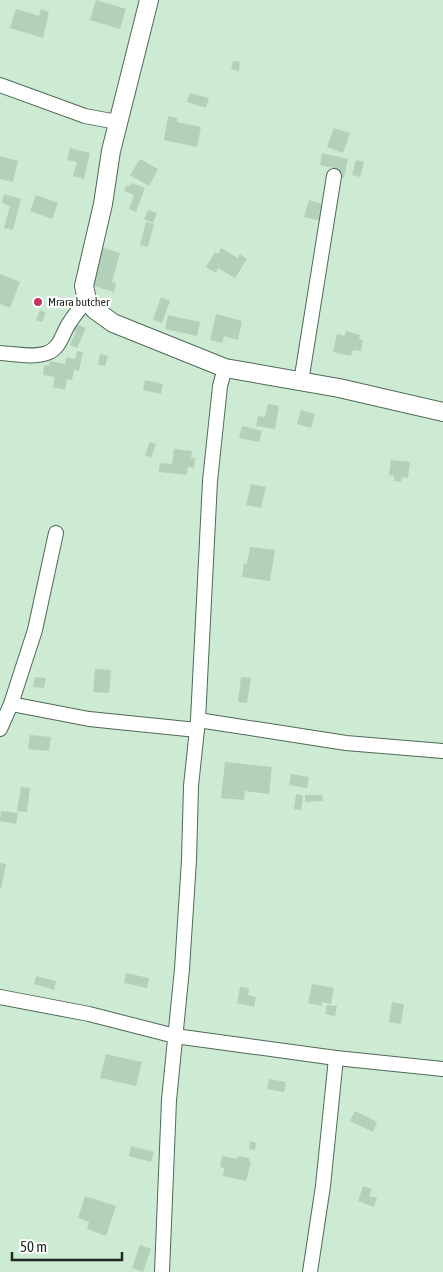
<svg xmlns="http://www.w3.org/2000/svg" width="443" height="1272" font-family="'Asap Condensed',sans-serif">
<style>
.building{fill:#b3d1b9}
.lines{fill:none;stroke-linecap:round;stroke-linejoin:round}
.minor-casing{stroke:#4f6955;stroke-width:16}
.tertiary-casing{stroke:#4f6955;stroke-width:20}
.minor{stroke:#fff;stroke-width:14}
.tertiary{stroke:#fff;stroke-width:18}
.poi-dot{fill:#c53760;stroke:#fff;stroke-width:2}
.labels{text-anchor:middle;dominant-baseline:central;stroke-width:4.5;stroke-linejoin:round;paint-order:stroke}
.poi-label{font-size:12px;fill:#1d2920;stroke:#fff;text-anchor:start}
</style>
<rect width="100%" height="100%" fill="#cdebd3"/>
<!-- building -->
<g class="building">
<polygon points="96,0 126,9 120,29 90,20"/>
<polygon points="16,9 39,16 41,9 49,12 43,38 10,28"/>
<polygon points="233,61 240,62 239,71 231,69"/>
<polygon points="190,93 209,98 206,108 187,102"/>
<polygon points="168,116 177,118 177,122 201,127 197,147 164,140"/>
<polygon points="334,128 350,133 343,153 327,147"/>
<polygon points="70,148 90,153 84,179 73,176 77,162 67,160"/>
<polygon points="322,153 348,159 344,178 335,176 337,169 320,165"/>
<polygon points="0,156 18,161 13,182 0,179"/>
<polygon points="140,159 158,169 149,186 130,175"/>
<polygon points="356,160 364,162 360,177 352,175"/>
<polygon points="132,183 145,188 136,212 129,209 134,195 124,191 126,185 130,186"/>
<polygon points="4,194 21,199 13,230 4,228 10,206 2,203"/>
<polygon points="36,195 58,203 52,219 30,211"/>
<polygon points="309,200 326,205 321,221 304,217"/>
<polygon points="148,210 157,213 153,223 144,219"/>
<polygon points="146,222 154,224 148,247 140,245"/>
<polygon points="100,247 120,253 112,282 116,283 114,292 90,285"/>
<polygon points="221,248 238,258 240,254 247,259 235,278 218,268 216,273 206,267 215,252 218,254"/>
<polygon points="0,274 20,282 10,308 0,304"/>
<polygon points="161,297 170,301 162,323 153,320"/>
<polygon points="40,310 46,313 42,322 36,320"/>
<polygon points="216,314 242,321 238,340 224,336 222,343 210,340"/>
<polygon points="168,315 200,322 197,336 165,329"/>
<polygon points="71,322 86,328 77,348 70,345 76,332 68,328"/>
<polygon points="346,331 360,335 359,339 363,340 361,351 353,350 351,356 333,352 337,334 345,336"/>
<polygon points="77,351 83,352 79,371 74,370 72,380 67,379 65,390 53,387 55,377 43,375 44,365 49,366 50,361 65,364 66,357 75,359"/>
<polygon points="100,354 108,356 105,366 98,365"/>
<polygon points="145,380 163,384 161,394 143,390"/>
<polygon points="268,404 279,406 275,429 256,426 258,416 265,417"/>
<polygon points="301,410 315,414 311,428 297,424"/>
<polygon points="242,426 262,431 259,442 239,438"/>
<polygon points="150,442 156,444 151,458 145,455"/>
<polygon points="174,449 192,451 191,458 195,458 194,468 188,467 187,475 159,472 160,463 172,464"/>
<polygon points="391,460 410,462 408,478 402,477 401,482 394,481 394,476 389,475"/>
<polygon points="251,484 266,487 261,508 246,505"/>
<polygon points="250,547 275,550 270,581 242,577 244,563 247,564"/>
<polygon points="95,669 111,670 109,693 93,692"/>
<polygon points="35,677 46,678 44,688 33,687"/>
<polygon points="241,677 251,678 247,703 238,702"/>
<polygon points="30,735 51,737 49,751 28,749"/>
<polygon points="225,762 272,767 269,794 245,791 244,800 221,798"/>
<polygon points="291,774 309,777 307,788 289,785"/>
<polygon points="21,787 30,788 27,812 17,811"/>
<polygon points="296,794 303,796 301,810 294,809"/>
<polygon points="305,795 322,795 323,801 305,802"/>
<polygon points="1,811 18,813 16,824 0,821"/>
<polygon points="0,863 6,864 1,889 0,889"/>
<polygon points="126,973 149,978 147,988 124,983"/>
<polygon points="36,976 56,981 54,990 34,984"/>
<polygon points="312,984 334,988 331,1004 322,1002 322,1006 308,1003"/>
<polygon points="240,987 249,988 248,995 256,997 254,1007 237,1003"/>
<polygon points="392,1002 404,1004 401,1024 389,1022"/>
<polygon points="327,1005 337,1006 335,1016 325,1014"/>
<polygon points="106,1054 142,1062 136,1086 100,1078"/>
<polygon points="269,1079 286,1082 284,1092 267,1089"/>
<polygon points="355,1111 377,1122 373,1132 350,1121"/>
<polygon points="250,1141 256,1143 255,1150 249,1149"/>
<polygon points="131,1146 154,1152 151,1162 129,1156"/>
<polygon points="222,1156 237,1159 238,1156 249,1158 249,1162 251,1162 246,1181 223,1176 224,1168 220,1167"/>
<polygon points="363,1186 372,1189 369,1196 377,1198 374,1207 358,1201"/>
<polygon points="85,1196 116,1206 106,1236 87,1229 89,1222 78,1218"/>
<polygon points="140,1245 151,1249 143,1272 132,1268"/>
</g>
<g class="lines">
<defs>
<g id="minor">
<polyline points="0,85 85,116 117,122"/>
<path d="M0 353C15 354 33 358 47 353 61 348 62 333 70 322 75 314 81 307 87 300"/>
<polyline points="301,382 334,176"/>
<polyline points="11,704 89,719 197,730"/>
<polyline points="198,720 346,743 443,751"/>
<polyline points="0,729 11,704 35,630 56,533"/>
<polyline points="0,997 89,1014 175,1036 336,1058 443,1069"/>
<polyline points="162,1272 169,1100 182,969 189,860 191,786 198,720 210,481 220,386 225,368"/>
<polyline points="310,1272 323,1186 336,1058"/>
</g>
<polyline id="tertiary" points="149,0 111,151 103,204 84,286 87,300 95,310 113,323 225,368 339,388 443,412"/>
</defs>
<!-- minor casing -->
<use href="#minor" class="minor-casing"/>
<!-- tertiary casing -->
<use href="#tertiary" class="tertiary-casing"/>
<!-- minor -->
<use href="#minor" class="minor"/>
<!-- tertiary -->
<use href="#tertiary" class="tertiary"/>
</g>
<!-- markers -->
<circle class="poi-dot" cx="38" cy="302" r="5"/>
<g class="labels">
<!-- poi labels -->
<g class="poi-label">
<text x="48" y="302">Mrara butcher</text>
</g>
</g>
<!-- scale -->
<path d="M12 1252v8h110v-8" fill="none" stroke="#1d2920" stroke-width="2.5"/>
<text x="20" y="1252" font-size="15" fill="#1d2920" stroke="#ffffff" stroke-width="4" paint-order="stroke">50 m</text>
</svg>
